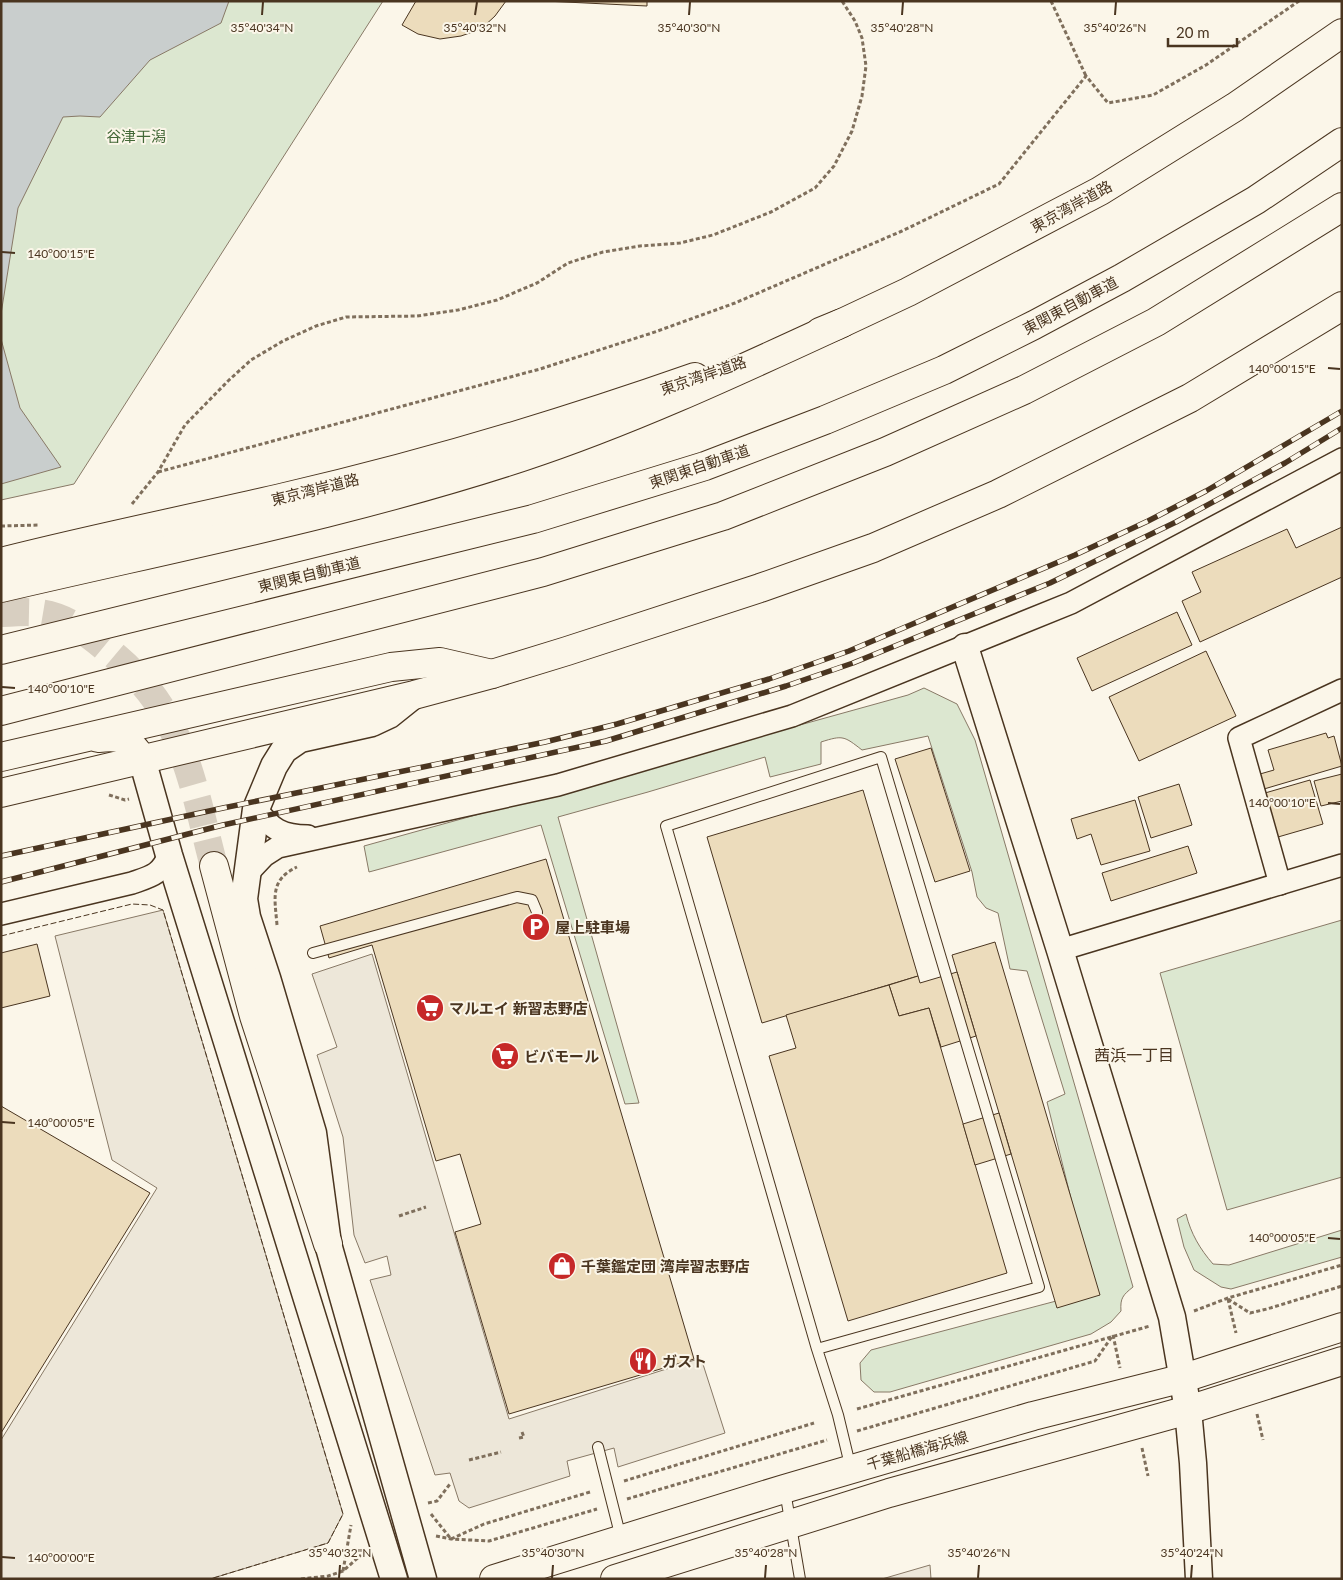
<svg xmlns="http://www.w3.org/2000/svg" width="1343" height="1580" font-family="Lato,'Noto Sans JP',sans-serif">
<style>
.green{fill:#dce7d0;stroke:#887966}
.parking{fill:#ede7d9;stroke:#887966}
.water{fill:#c9cecd;stroke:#887966}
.building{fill:#ecdcbc;stroke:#4a3520}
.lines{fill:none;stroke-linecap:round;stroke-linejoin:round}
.motorway-tunnel{stroke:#d8cfc1;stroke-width:28;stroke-dasharray:28 14;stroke-linecap:butt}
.service-casing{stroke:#4a3520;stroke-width:12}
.minor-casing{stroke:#4a3520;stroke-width:24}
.tertiary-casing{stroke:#4a3520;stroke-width:29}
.primary-casing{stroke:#4a3520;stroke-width:30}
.trunk-casing{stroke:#4a3520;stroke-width:30}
.motorway-casing{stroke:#4a3520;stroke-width:30}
.path{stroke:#7f6f5c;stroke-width:3;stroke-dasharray:4 2.5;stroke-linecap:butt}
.service{stroke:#fbf6e9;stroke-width:10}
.minor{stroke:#fbf6e9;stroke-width:21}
.tertiary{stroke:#fbf6e9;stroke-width:26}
.primary{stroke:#fbf6e9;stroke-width:28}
.trunk{stroke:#fbf6e9;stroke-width:28}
.motorway{stroke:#fbf6e9;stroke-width:28}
.rail-casing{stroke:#4a3520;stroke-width:5.5}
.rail{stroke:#fbf6e9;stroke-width:4;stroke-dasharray:11;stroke-linecap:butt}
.fence{stroke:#4a3520;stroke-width:1;stroke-dasharray:6 2.5;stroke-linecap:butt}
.ticks{fill:none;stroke:#4a3520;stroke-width:2}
.labels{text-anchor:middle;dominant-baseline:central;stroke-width:4;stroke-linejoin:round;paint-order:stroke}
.park-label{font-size:15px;fill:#436837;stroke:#fbf6e9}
.street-label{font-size:15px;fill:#4a3520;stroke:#fbf6e9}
.poi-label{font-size:15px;font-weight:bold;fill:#4a3520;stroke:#fbf6e9;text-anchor:start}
.neighbourhood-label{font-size:16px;fill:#4a3520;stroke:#fbf6e9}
.ticks-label{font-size:12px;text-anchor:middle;fill:#4a3520;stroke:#fbf6e9;stroke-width:4;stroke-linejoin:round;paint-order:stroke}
</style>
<rect width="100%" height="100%" fill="#fbf6e9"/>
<!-- green -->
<g class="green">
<polygon points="1,1 383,1 74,484 1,500"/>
<path d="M924 688 957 704 975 740 1133 1287C1123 1295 1120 1298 1121 1311L1111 1322 1091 1334 890 1392H874L861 1380 860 1363 871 1350 1094 1291 1047 1102 1065 1094 1027 971 1010 969 998 913 986 908 977 897 972 872 928 736 862 750C844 736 843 735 821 742V764L770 777 765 757 648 792 558 817 639 1103 625 1104 541 825 369 872 364 846 908 695Z"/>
<polygon points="1342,920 1342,1177 1227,1210 1160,973"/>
<path d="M1186 1214C1191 1234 1200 1249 1213 1264L1229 1265 1342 1230V1257L1231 1289 1221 1287 1194 1270 1184 1247 1177 1219Z"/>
</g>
<!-- parking -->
<g class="parking">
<polygon points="163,910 343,1514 328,1543 210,1579 1,1579 1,1440 157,1188 112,1160 55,936"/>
<polygon points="372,954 509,1419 701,1358 725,1433 618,1467 614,1448 567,1461 570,1476 469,1508 459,1501 450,1473 435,1475 370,1280 391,1275 387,1256 365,1263 354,1235 343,1137 317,1055 337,1047 312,974"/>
<polygon points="930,1565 931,1579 882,1579"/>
</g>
<!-- water -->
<g class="water">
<polygon points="1,1 229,1 221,23 150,60 100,117 80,116 63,117 18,208 1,314"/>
<polygon points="1,339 20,408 61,467 1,484"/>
</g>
<!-- building -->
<g class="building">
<polygon points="416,1 506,1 495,16 481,29 461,36 440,39 418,34 402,25"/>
<polygon points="545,1 647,1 647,6"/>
<polygon points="1342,527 1342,577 1200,642 1182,601 1201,592 1192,572 1287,529 1296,548"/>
<polygon points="1177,612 1192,645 1092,691 1077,658"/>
<polygon points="1206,651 1236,716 1139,761 1109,697"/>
<polygon points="1326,733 1328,738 1334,736 1342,766 1264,789 1260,774 1274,770 1268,750"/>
<polygon points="931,748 970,871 935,882 895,759"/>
<polygon points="1342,774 1342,801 1321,806 1314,781"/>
<polygon points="1310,780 1323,824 1278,837 1265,793"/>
<polygon points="1179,784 1192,825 1151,838 1138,797"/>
<polygon points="863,790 918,976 762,1023 707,837"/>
<polygon points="1135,800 1150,851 1101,865 1091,834 1077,839 1071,819"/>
<polygon points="1188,846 1197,873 1111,901 1102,873"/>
<polygon points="546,859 694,1359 509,1414 455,1232 481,1224 460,1154 436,1161 372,945 329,958 320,926"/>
<polygon points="995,942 1100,1295 1057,1308 952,955"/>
<polygon points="37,944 50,996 1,1008 1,953"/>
<polygon points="957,972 976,1036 941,1047 929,1008 899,1016 889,985 918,976 920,983"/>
<polygon points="889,985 899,1016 929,1008 1007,1273 848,1321 769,1056 796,1048 786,1015"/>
<polygon points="1,1106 150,1193 1,1433"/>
<polygon points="999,1113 1011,1154 975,1165 963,1124"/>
</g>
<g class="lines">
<!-- motorway-tunnel -->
<path class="motorway-tunnel" d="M1 613C13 613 27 611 39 613 66 616 89 634 109 651 124 663 137 676 149 691 188 740 198 807 214 866"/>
<defs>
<g id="service">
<polyline points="313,953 517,897 532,900 537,912 536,927"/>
<polyline points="817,1349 1039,1287 881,757 666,826 817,1349 838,1415 851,1469"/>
<polyline points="598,1447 621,1538"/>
<polyline points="785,1491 800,1579"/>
</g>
<g id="minor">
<path d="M256 809C272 829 281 836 308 836"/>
<polyline points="247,874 264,856 278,847 558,785 792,716 1071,603 1342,459"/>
<polyline points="1280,884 1239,738 1342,690"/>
<path d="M1 914 132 883C152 876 160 875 169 855"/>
<polyline points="1060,950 1342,865"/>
</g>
<g id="tertiary">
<polyline points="965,647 1060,950 1172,1317 1188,1410 1193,1463 1199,1579"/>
<polyline points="414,695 389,715 372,723 300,739 284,750 274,766 256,809 244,899 247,917 267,978 313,1133 328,1244 423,1579"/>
<polyline points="142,759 169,855 394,1579"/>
</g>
<g id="primary">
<polyline points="494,1579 784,1489 1033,1416 1184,1378 1342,1327"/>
<polyline points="615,1579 889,1493 1188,1410 1342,1361"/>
</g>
<g id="trunk">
<polyline points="820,332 842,323 908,292 1100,191 1235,107 1342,33"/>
<path d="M1 562C95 538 191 519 285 497 424 465 561 424 695 377"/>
<polyline points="1,793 414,695 492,674 567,651 760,588 873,548 998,494 1190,398 1342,306"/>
</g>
<g id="motorway">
<path d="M1 588C176 547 352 513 522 457 631 421 738 371 842 323"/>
<polyline points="1,650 533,519 705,466 825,420 944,370 1034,325 1122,278 1256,200 1342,142"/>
<polyline points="1,711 543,572 723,516 885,452 1024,390 1156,322 1342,207"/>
<path d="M98 738C123 735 129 739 142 759"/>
<polyline points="1,757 391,667 440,662 492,674"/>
<polyline points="214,866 254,1016 328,1244"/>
</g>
</defs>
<!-- service casing -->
<use href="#service" class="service-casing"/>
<!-- minor casing -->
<use href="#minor" class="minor-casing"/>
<!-- tertiary casing -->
<use href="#tertiary" class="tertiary-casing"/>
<!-- primary casing -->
<use href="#primary" class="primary-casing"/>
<!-- trunk casing -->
<use href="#trunk" class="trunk-casing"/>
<!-- motorway casing -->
<use href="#motorway" class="motorway-casing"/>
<!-- path -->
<g class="path">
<polyline points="1051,1 1086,76"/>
<polyline points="158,472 540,369 652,333 735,303 902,231 999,184 1086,76 1108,103 1153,95 1206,65 1299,1"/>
<polyline points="132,504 158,472 185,425 228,381 251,360 283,341 316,326 346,317 417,316 458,310 497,300 537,283 568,263 603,252 640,246 680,243 713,235 771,212 815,188 834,166 852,131 862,96 866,66 862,38 855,21 842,1"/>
<polyline points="1,526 40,525"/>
<polyline points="109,795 125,800 129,799"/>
<path d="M277 925C275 899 269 880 297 867"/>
<polyline points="399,1216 426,1207"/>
<polyline points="1228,1299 1250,1313 1267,1309 1342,1286"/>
<polyline points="1228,1299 1236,1333"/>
<polyline points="1194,1311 1228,1298 1342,1265"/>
<polyline points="1113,1335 1120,1368"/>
<polyline points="857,1409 1150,1326"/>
<polyline points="1257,1414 1263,1440"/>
<polyline points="857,1431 1095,1361 1113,1335"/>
<polyline points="519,1438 524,1437 522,1432"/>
<polyline points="1142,1448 1148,1476"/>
<polyline points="469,1460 501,1452"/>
<polyline points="624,1481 814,1423"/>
<polyline points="627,1499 827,1440"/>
<polyline points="428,1503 437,1501 450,1484"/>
<polyline points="431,1514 451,1539"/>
<polyline points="436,1536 451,1539 489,1541 597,1509"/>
<polyline points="451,1539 484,1524 590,1492"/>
<polyline points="343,1571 351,1525"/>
<polyline points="301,1579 328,1576 343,1571 361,1555"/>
</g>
<!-- service -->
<use href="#service" class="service"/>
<!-- minor -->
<use href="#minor" class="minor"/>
<!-- tertiary -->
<use href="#tertiary" class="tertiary"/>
<!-- primary -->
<use href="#primary" class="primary"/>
<!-- trunk -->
<use href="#trunk" class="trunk"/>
<!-- motorway -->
<use href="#motorway" class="motorway"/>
<defs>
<g id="rail">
<polyline points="1,856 223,808 545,742 617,724 769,679 849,651 1075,555 1148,521 1206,491 1342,411"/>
<polyline points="1,882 223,825 606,741 786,686 853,663 1050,583 1176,522 1285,463 1342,428"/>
</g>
</defs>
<!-- rail casing -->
<use href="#rail" class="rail-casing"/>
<!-- rail -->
<use href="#rail" class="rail"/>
<!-- fence -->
<polyline class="fence" points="1,936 132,904 150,905 163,910 343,1514 328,1543 210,1579"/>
</g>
<!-- ticks -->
<path class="ticks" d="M262 15 263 2M475 15 477 2M689 15 690 2M902 15 903 2M1115 15 1116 2M2 252 15 253M1328 368 1340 369M2 687 15 688M1328 803 1340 804M2 1122 15 1123M1328 1238 1340 1239M2 1557 15 1558M339 1578 340 1565M552 1578 553 1565M765 1578 766 1565M978 1578 979 1565M1191 1578 1192 1565"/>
<!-- icons -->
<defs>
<symbol id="parking-disc" viewBox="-11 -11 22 22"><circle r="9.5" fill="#c62828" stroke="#fbf6e9"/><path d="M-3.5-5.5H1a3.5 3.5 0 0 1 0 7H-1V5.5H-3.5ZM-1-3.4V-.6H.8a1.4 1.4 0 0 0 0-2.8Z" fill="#fff"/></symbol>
<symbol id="supermarket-disc" viewBox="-11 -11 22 22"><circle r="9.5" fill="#c62828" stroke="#fbf6e9"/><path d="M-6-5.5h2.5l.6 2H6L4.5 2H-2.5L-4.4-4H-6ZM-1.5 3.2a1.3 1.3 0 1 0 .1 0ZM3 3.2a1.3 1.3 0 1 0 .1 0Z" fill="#fff"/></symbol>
<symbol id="shop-disc" viewBox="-11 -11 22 22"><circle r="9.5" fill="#c62828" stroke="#fbf6e9"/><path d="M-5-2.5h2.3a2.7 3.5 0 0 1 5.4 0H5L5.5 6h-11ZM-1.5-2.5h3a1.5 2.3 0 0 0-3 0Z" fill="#fff"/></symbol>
<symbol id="restaurant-disc" viewBox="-11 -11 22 22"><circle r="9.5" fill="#c62828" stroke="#fbf6e9"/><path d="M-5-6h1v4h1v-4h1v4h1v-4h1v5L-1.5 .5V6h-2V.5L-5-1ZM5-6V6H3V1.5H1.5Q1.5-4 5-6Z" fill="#fff"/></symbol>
</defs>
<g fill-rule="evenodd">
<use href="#parking-disc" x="520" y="911" width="32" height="32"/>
<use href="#supermarket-disc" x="414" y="992" width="32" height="32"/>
<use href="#supermarket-disc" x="489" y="1040" width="32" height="32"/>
<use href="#shop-disc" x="546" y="1250" width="32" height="32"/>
<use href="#restaurant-disc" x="627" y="1345" width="32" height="32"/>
</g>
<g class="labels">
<!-- park labels -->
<g class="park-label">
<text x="136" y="136">谷津干潟</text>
</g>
<!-- street labels -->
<g class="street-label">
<text transform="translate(1071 206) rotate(-29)">東京湾岸道路</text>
<text transform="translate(1070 305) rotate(-28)">東関東自動車道</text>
<text transform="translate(703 375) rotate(-19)">東京湾岸道路</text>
<text transform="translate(699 466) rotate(-19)">東関東自動車道</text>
<text transform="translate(315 489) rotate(-14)">東京湾岸道路</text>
<text transform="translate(309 574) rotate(-14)">東関東自動車道</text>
<text transform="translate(917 1450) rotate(-16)">千葉船橋海浜線</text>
</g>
<!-- poi labels -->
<g class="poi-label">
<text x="555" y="927">屋上駐車場</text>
<text x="449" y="1008">マルエイ 新習志野店</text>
<text x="524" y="1056">ビバモール</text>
<text x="581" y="1266">千葉鑑定団 湾岸習志野店</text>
<text x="662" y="1361">ガスト</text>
</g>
<!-- neighbourhood labels -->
<g class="neighbourhood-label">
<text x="1134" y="1054">茜浜一丁目</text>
</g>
</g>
<g class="ticks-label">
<text x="262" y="32">35°40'34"N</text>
<text x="475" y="32">35°40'32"N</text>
<text x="689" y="32">35°40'30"N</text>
<text x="902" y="32">35°40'28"N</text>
<text x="1115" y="32">35°40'26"N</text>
<text x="61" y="258">140°00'15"E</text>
<text x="1282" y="373">140°00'15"E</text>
<text x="61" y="693">140°00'10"E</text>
<text x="1282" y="807">140°00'10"E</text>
<text x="61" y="1127">140°00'05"E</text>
<text x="1282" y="1242">140°00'05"E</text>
<text x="340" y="1557">35°40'32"N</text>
<text x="553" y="1557">35°40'30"N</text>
<text x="766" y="1557">35°40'28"N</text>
<text x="979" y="1557">35°40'26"N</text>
<text x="1192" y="1557">35°40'24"N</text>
<text x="61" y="1562">140°00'00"E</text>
</g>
<!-- border -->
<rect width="1343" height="1580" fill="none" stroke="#4a3520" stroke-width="5"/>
<!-- scale -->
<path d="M1168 38v8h69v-8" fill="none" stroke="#4a3520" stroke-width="2.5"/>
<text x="1176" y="38" font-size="15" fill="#4a3520" stroke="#fbf6e9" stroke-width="4" paint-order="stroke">20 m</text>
</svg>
